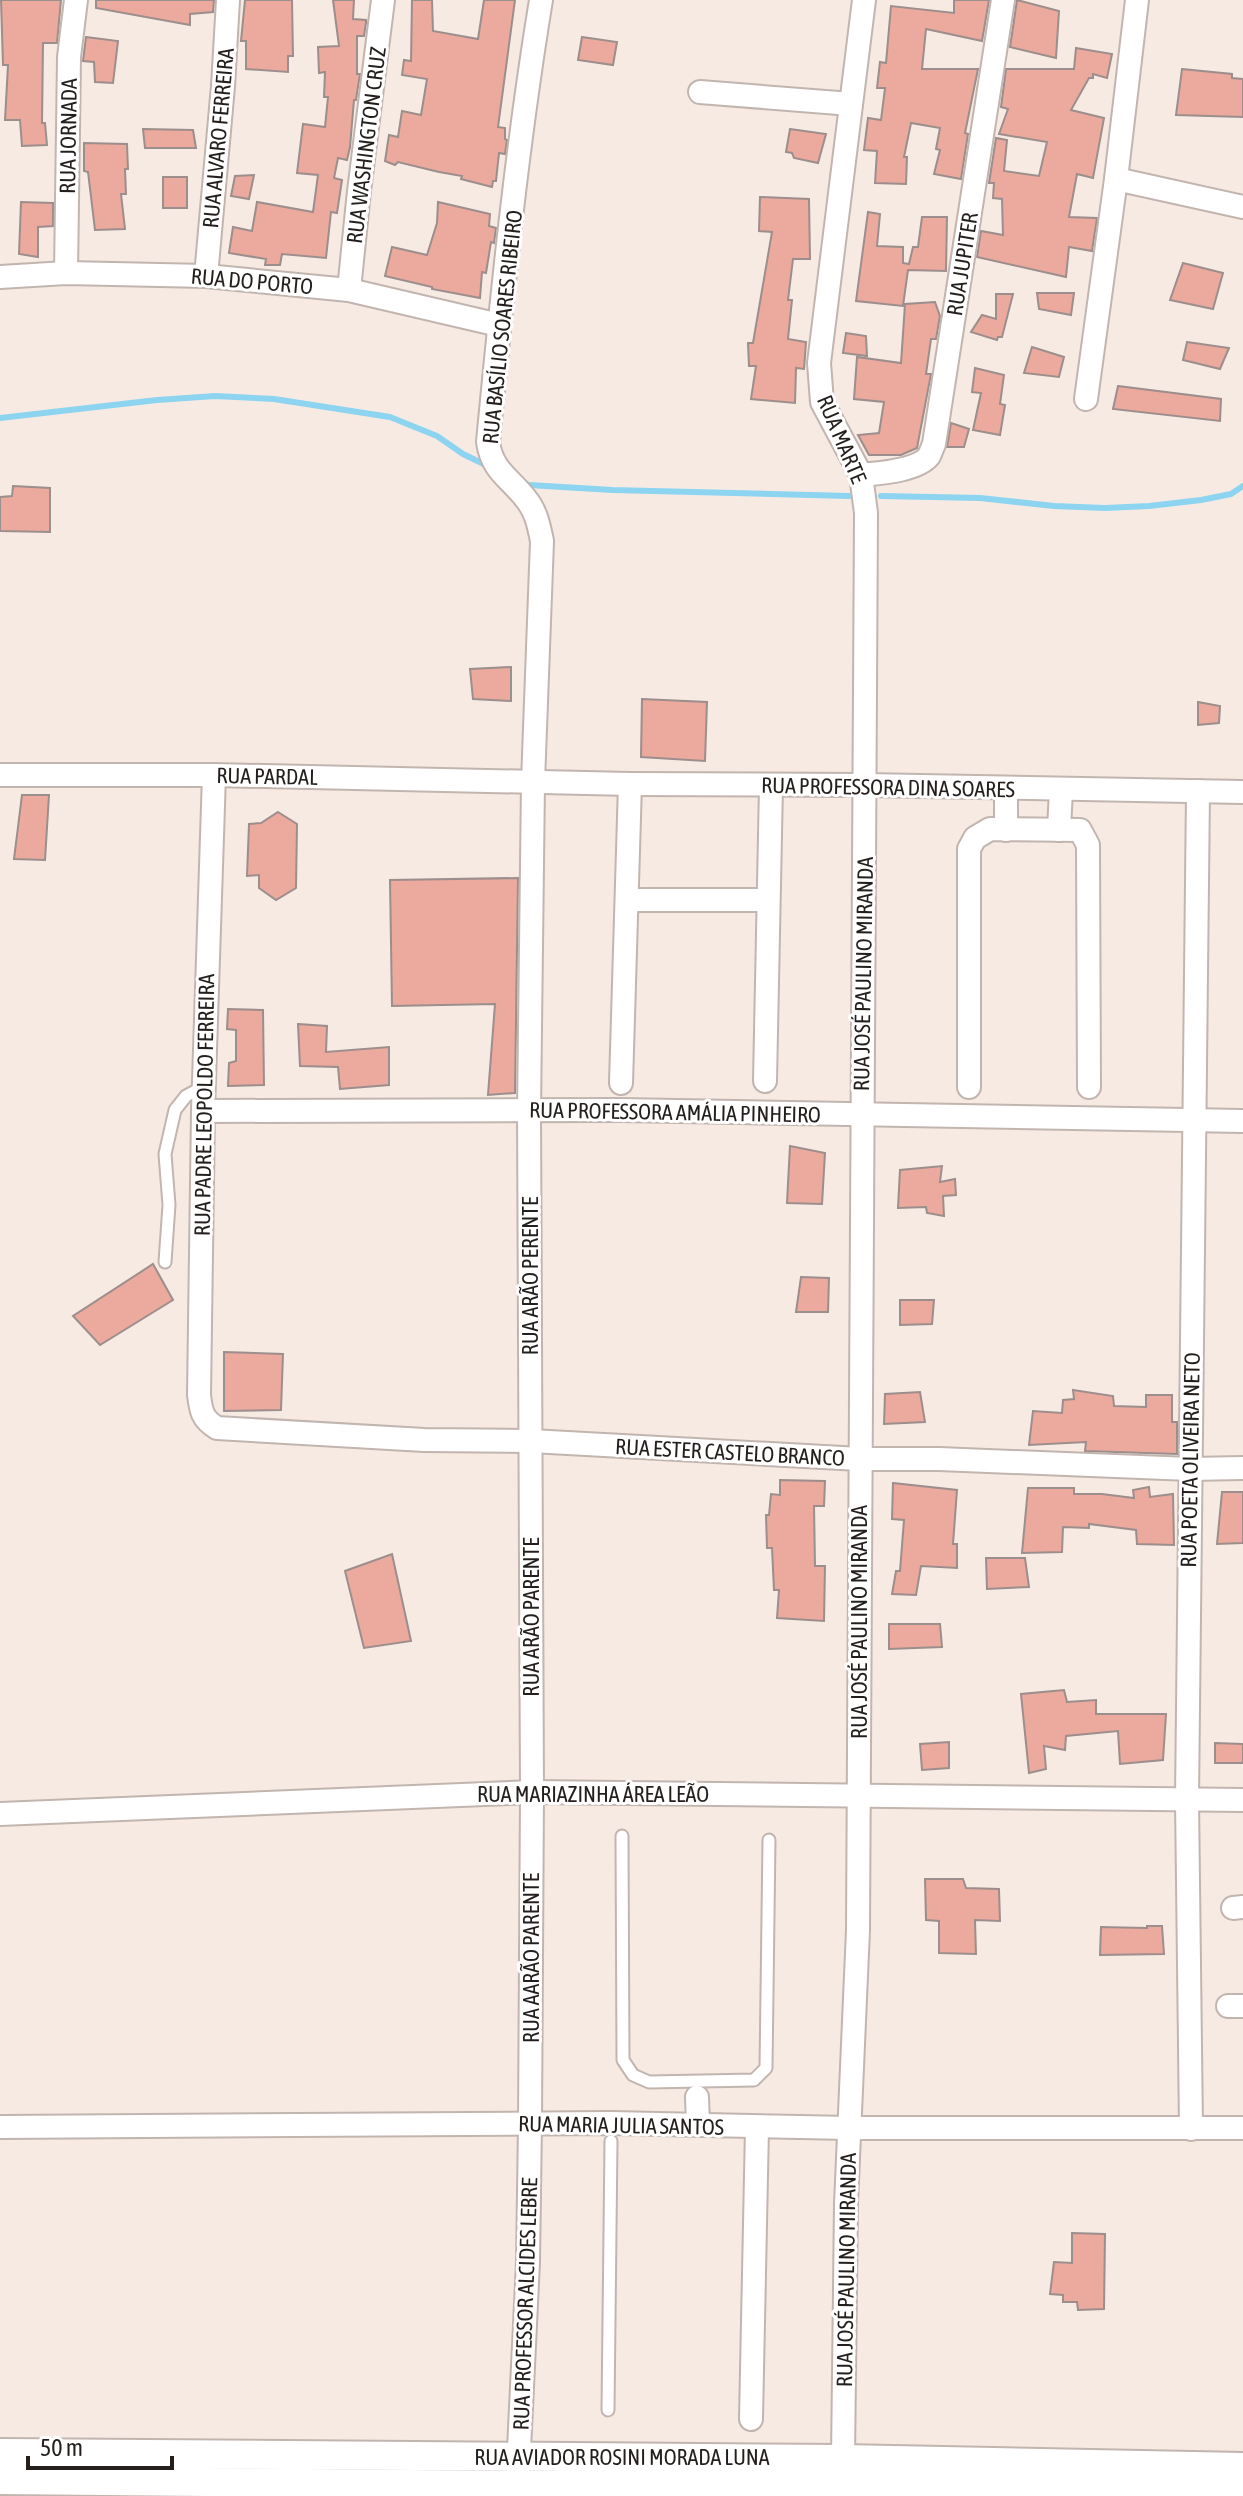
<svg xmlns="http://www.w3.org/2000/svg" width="1243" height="2496" font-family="'Asap Condensed',sans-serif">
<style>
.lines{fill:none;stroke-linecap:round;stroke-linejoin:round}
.stream{stroke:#8dd4f1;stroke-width:6}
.building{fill:#eca99d;stroke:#9c8e8c;stroke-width:2}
.service-casing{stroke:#c2b5af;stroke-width:15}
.minor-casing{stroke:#c2b5af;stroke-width:26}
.tertiary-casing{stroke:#c2b5af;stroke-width:32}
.service{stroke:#fff;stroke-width:11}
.minor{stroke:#fff;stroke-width:22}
.tertiary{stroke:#fff;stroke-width:28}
.labels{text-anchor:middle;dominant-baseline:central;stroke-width:6;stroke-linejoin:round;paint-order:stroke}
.street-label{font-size:22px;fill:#241f1d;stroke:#fff}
</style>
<rect width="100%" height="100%" fill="#f7eae3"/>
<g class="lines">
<!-- stream -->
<g class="stream">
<polyline points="0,418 157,400 215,396 274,399 390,417 437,436 463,454 490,467"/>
<polyline points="521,482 529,485 612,490 849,496"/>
<polyline points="881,496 980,498 1054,506 1105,508 1149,506 1201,500 1231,494 1243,486"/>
</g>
</g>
<!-- building -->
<g class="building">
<polygon points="1,0 61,0 57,43 43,43 42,123 45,123 47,145 22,146 20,120 5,120 8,65 3,65"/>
<polygon points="96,0 214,0 213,12 190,14 190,25 96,8"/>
<polygon points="245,0 292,0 293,56 288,56 288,72 246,69 246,41 241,41"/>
<polygon points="333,0 354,0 353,19 366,20 366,23 364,36 357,36 357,74 360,74 356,100 354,100 350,147 347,160 338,158 334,178 342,180 337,213 331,212 326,258 282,254 280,265 265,265 266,259 229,253 233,227 252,231 257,202 313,212 318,175 297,173 303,124 325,127 328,97 324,97 325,72 319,73 318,47 339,46"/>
<polygon points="412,0 432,0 433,31 478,39 484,0 515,0 498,127 505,128 505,139 507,140 505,154 499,153 496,181 493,181 492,187 461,179 462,176 439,172 398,162 395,165 385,161 389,135 398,137 402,111 421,115 427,79 402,75 404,60 411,61"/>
<polygon points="954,0 989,0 982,41 926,29 922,69 978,69 965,133 968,134 961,179 934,174 940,150 936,149 940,128 911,123 904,157 907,157 906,184 875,183 877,151 864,150 868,118 881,120 885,88 877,88 880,62 886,63 891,6 954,13"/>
<polygon points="1017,0 1059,11 1056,58 1010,47"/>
<polygon points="86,37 118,41 113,83 95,82 94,62 83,61"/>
<polygon points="582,37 617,42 613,65 578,60"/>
<polygon points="1076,48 1112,54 1107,78 1093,74 1093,78 1089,78 1071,110 1104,118 1093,178 1077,174 1069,217 1097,218 1092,251 1069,247 1066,277 977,257 981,231 1003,235 1002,199 993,198 994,183 989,183 996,138 1007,140 1004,171 1039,176 1047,142 999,134 1008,109 1001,107 1006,69 1074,69"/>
<polygon points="1182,69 1232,74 1232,78 1243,79 1243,117 1176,115"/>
<polygon points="143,129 193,130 196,148 145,148"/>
<polygon points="790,129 826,134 818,163 794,158 792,153 786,152"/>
<polygon points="84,143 127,144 128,169 125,169 126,194 121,194 125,229 95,230 88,172 84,171"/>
<polygon points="254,175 249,199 231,196 235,176"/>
<rect x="163" y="177" width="24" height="31"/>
<polygon points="760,197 809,199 810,259 793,259 788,300 792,300 788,339 806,342 804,369 796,368 795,403 751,399 756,366 749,366 748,343 753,343 772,232 759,231"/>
<polygon points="21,202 53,203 53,226 38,227 38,257 19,254"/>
<polygon points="438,202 490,214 489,226 496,228 494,243 491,242 486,273 482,272 480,298 432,289 432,287 385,276 392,247 427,255 437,223"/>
<polygon points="868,212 880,214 877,246 903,247 903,263 909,264 913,247 918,247 922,217 947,217 946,271 908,270 903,306 856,301"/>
<polygon points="1183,263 1223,273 1213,309 1170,300"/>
<polygon points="1037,293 1074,293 1071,315 1039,309"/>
<polygon points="996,294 1013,294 1002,337 998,337 997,340 971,332 982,315 996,319"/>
<polygon points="935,302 940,316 936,339 931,339 926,374 931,374 917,448 901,455 869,455 858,435 879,433 884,402 854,399 857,357 901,363 905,304"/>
<polygon points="846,333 866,336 867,356 843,353"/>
<polygon points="1187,342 1229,348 1220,369 1183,360"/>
<polygon points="1032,347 1064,357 1059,377 1024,373"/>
<polygon points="975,368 1004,375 1000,404 1005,405 1000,435 973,430 981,393 972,392"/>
<polygon points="1118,386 1221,399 1220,421 1113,409"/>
<polygon points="951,423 969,429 964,447 947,447"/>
<polygon points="13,486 50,488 50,532 0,531 0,497 12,496"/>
<polygon points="511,667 511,701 473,699 470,669"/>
<polygon points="642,699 707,702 705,761 641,757"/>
<polygon points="1198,702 1220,706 1219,723 1198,725"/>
<polygon points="22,795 49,795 45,860 14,859"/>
<polygon points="278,812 297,824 296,888 276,900 259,888 259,875 247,876 249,824 261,823"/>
<polygon points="518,878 515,1093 488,1095 495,1004 392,1006 390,880"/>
<polygon points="228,1009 263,1010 264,1085 228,1086 229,1063 236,1061 236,1030 227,1029"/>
<polygon points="298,1024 327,1026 326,1052 389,1047 389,1085 340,1089 338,1067 300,1066"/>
<polygon points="790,1146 825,1153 822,1204 787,1203"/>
<polygon points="942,1166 940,1182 955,1179 956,1195 943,1196 944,1216 927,1213 926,1207 898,1208 900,1170"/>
<polygon points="153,1264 173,1300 100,1345 73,1316"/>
<polygon points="801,1277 829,1278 828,1312 796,1312"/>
<polygon points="900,1300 934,1300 932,1324 900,1325"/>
<polygon points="224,1352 283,1354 281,1410 224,1411"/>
<polygon points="1073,1390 1113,1396 1114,1406 1146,1407 1146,1395 1172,1395 1172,1422 1177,1422 1177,1454 1085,1451 1086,1442 1029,1445 1033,1411 1062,1413 1063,1400 1074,1399"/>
<polygon points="920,1392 925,1422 884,1424 885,1394"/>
<polygon points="780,1480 825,1481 824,1506 814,1506 815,1566 825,1566 824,1621 777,1618 779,1590 774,1590 772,1548 767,1548 766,1515 769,1515 771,1494 780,1495"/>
<polygon points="893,1483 957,1490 953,1544 957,1544 957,1568 921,1566 916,1595 892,1594 896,1571 900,1571 904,1520 892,1519"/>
<polygon points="1149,1487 1150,1497 1173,1494 1174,1545 1137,1544 1136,1530 1089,1524 1089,1528 1063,1527 1062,1552 1022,1553 1028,1488 1074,1488 1074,1494 1102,1494 1134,1498 1133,1490"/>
<polygon points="1222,1492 1243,1492 1243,1543 1217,1544"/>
<polygon points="392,1554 411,1641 364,1648 345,1571"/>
<polygon points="986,1558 1025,1558 1029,1587 987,1589"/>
<polygon points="889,1624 940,1624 942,1647 889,1649"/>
<polygon points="1064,1690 1067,1702 1096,1700 1096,1714 1166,1714 1163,1760 1120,1764 1118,1731 1066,1736 1065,1750 1044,1746 1046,1769 1029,1773 1021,1694"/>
<polygon points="949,1742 949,1768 922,1770 920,1744"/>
<polygon points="1215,1743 1243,1744 1243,1763 1215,1763"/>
<polygon points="925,1879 963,1879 966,1888 999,1889 1000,1921 975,1920 976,1954 939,1953 939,1921 926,1920"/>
<polygon points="1147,1926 1162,1926 1164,1954 1100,1955 1101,1927 1147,1928"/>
<polygon points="1072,2233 1105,2234 1104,2309 1078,2310 1077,2302 1063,2302 1063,2295 1050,2294 1054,2262 1072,2263"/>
</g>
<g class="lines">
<defs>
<g id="service">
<polyline points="165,1262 169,1205 165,1154 175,1110 186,1096 203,1087"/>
<polyline points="622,1836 623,2060 633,2075 649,2082 754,2080 766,2068 769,1840"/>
<polyline points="608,2410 611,2141"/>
</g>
<g id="minor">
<polyline points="700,92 851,104"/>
<polyline points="1116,179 1243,207"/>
<polyline points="66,273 69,57 76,0"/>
<polyline points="206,276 223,86 228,0"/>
<polyline points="0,277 66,273 206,276 349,290 499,325"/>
<polyline points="349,290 359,191 383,0"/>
<polyline points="1086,399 1116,179 1137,0"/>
<path d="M861 475C879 473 917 471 929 456 931 452 932 448 934 444L1003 0"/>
<polyline points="0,775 214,775 630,784 865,785 1243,792"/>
<path d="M214 775 203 1111 199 1395C201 1411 202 1419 217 1428L424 1440 531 1441 860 1459H939L1190 1469 1243 1468"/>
<polyline points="1006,789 1006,830"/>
<polyline points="1059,830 1061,789"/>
<polyline points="627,900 768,900"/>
<polyline points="765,1081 771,786"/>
<polyline points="621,1083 630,784"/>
<polyline points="969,1087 969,849 975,838 990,829 1080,830 1088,845 1089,1087"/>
<polyline points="203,1111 620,1110 1243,1121"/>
<polyline points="0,1814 532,1792 1243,1800"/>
<polyline points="1233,1908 1243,1907"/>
<polyline points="1228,2006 1243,2006"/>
<polyline points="697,2097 698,2125"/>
<polyline points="0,2127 611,2123 849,2128 1243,2128"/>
<polyline points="1191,2129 1187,1799 1198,791"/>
<polyline points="751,2419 757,2127"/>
<polyline points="843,2459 846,2204 858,1930 866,513 861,475 822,402 819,363 864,0"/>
<path d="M518 2470 528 2262 530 2123 532 1792 529 1111 533 782 542 541C539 526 536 511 526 499 510 478 492 471 488 442 502 294 517 146 541 0"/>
</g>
<g id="tertiary">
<polyline points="0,2453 843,2459 1243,2467"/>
<polyline points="0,2480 518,2485 881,2485 1243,2492"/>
</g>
</defs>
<!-- service casing -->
<use href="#service" class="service-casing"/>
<!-- minor casing -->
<use href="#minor" class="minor-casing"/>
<!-- tertiary casing -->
<use href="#tertiary" class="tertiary-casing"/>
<!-- service -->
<use href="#service" class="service"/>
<!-- minor -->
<use href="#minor" class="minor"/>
<!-- tertiary -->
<use href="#tertiary" class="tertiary"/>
</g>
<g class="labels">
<!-- street labels -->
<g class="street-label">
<text transform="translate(68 136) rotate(-89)">RUA JORNADA</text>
<text transform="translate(218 138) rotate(-85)">RUA ALVARO FERREIRA</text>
<text transform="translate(366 145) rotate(-83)">RUA WASHINGTON CRUZ</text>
<text transform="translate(962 264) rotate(-81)">RUA JUPITER</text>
<text transform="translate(252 281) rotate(5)">RUA DO PORTO</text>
<text transform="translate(502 327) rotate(-84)">RUA BASÍLIO SOARES RIBEIRO</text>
<text transform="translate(842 439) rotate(67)">RUA MARTE</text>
<text transform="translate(267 776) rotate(1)">RUA PARDAL</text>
<text transform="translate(888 787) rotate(1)">RUA PROFESSORA DINA SOARES</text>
<text transform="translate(863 974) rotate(-89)">RUA JOSÉ PAULINO MIRANDA</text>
<text transform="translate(204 1105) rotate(-89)">RUA PADRE LEOPOLDO FERREIRA</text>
<text transform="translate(675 1112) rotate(1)">RUA PROFESSORA AMÁLIA PINHEIRO</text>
<text transform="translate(530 1276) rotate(-90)">RUA ARÃO PERENTE</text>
<text transform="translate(730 1452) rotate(3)">RUA ESTER CASTELO BRANCO</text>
<text transform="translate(1190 1460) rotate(-89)">RUA POETA OLIVEIRA NETO</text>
<text transform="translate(531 1617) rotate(-90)">RUA ARÃO PARENTE</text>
<text transform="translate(859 1622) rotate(-90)">RUA JOSÉ PAULINO MIRANDA</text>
<text x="593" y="1794">RUA MARIAZINHA ÁREA LEÃO</text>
<text transform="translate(531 1958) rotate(-90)">RUA AARÃO PARENTE</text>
<text transform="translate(621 2125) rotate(1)">RUA MARIA JULIA SANTOS</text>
<text transform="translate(846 2270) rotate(-89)">RUA JOSÉ PAULINO MIRANDA</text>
<text transform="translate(525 2304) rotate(-88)">RUA PROFESSOR ALCIDES LEBRE</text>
<text x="622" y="2457">RUA AVIADOR ROSINI MORADA LUNA</text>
</g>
</g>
<!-- scale -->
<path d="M28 2456v12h144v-12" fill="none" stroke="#241f1d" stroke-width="4"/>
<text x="40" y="2456" font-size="24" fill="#241f1d" stroke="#ffffff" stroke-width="6" paint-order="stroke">50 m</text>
</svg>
